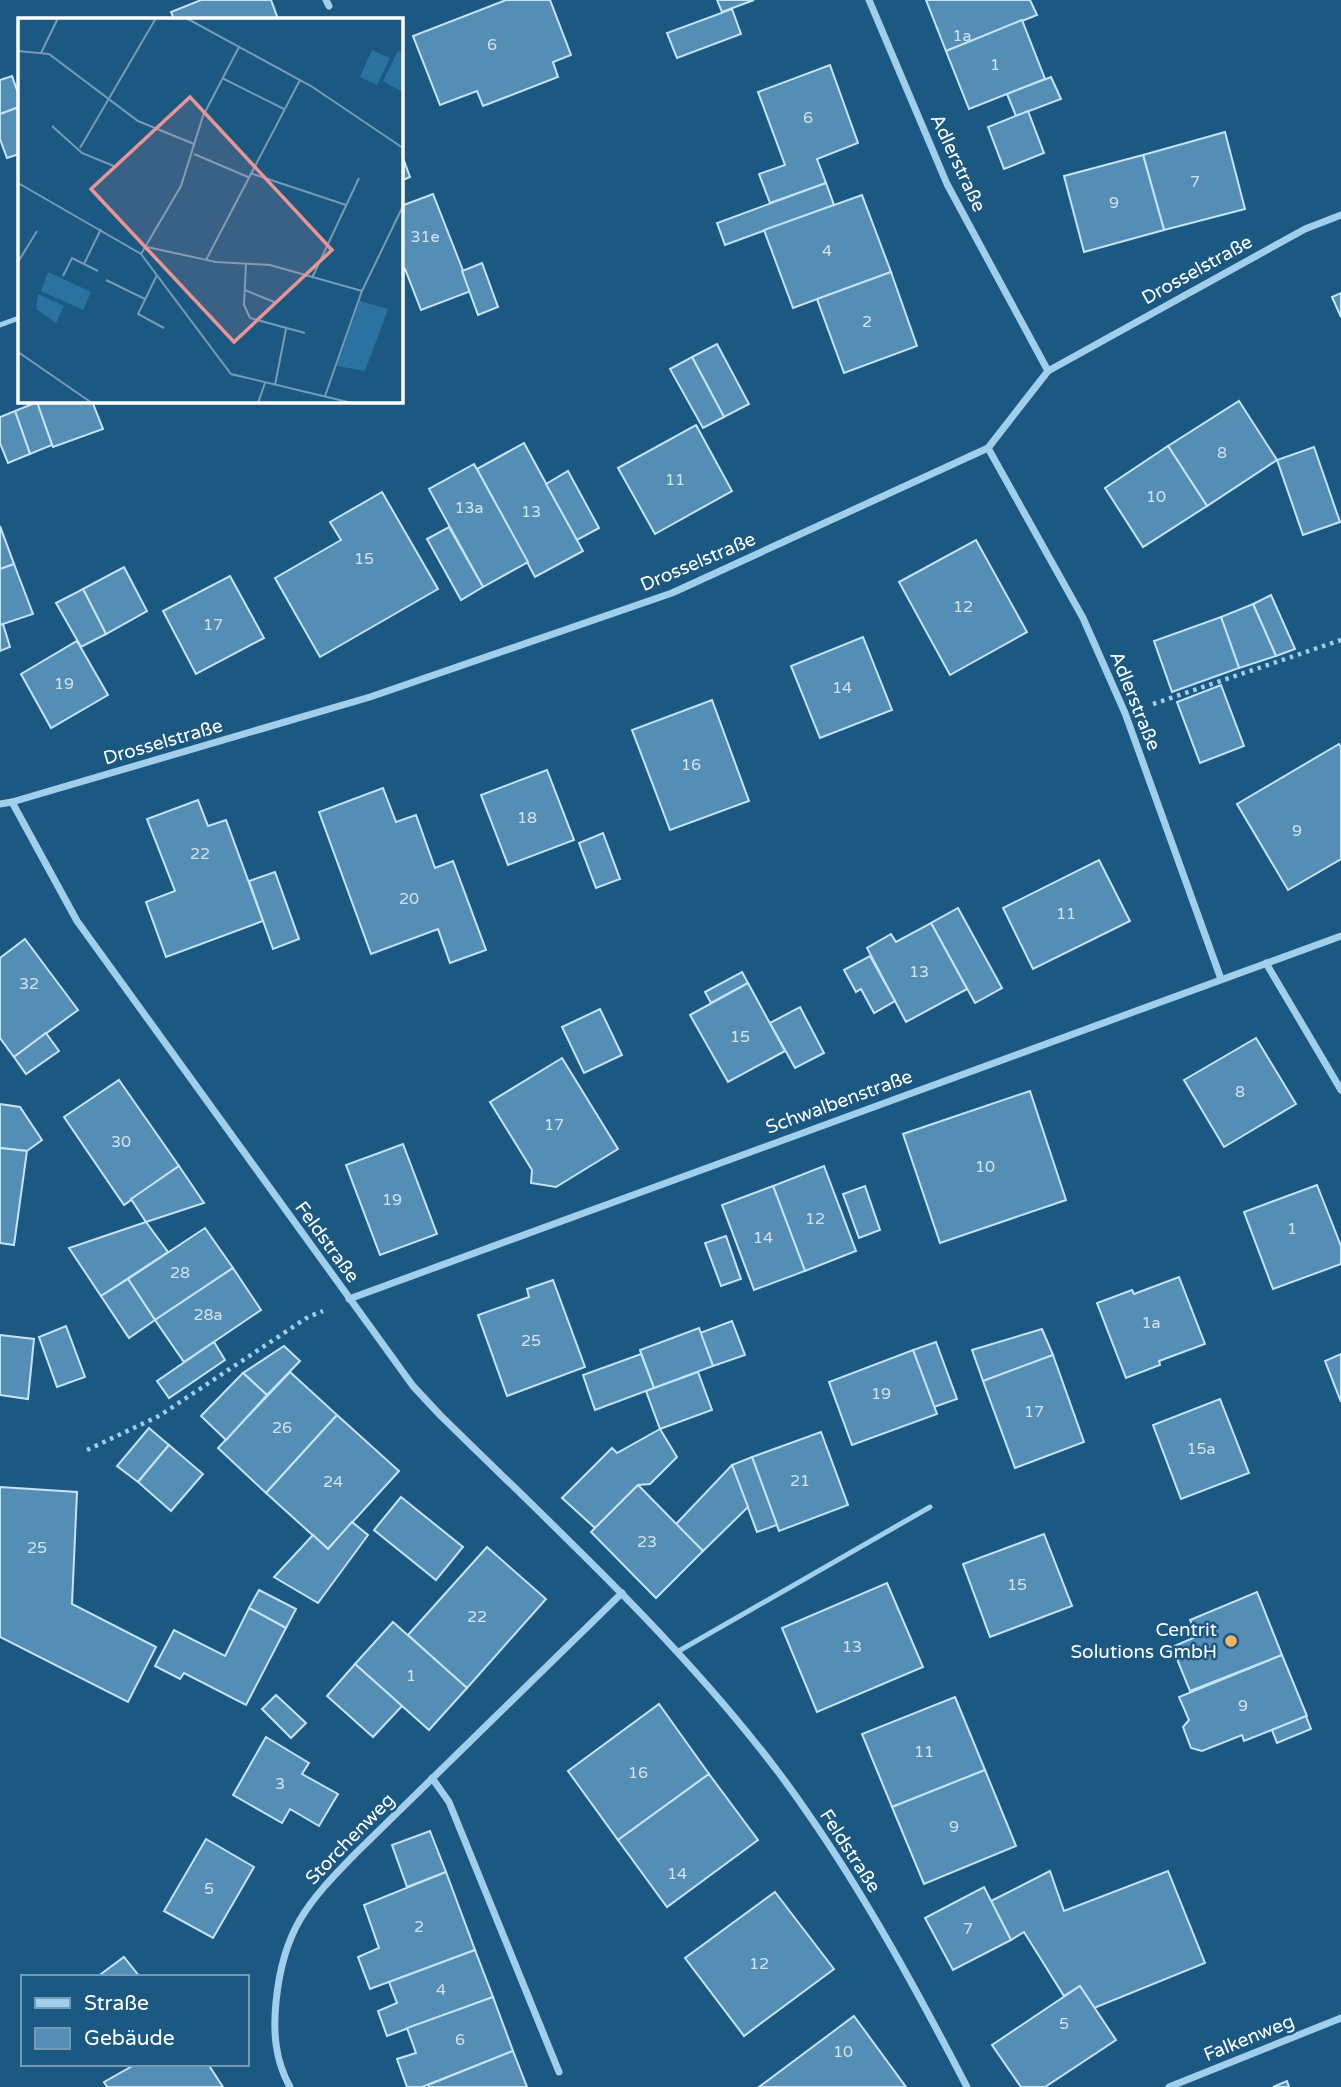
<svg xmlns="http://www.w3.org/2000/svg" width="1341" height="2087" font-family="'Varela Round',sans-serif">
<style>
.building{fill:#558eb4;stroke:#c5e4f8;stroke-width:2}
.lines{fill:none;stroke-linecap:round;stroke-linejoin:round}
.path{stroke:#a0ceeb;stroke-width:4.5;stroke-dasharray:3.5 5;stroke-linecap:butt}
.service{stroke:#a0ceeb;stroke-width:5}
.minor{stroke:#a0ceeb;stroke-width:7}
.poi-dot{fill:#fcb55d;stroke:#1b5983;stroke-width:2.5}
.labels{text-anchor:middle;dominant-baseline:central;stroke-width:5;stroke-linejoin:round;paint-order:stroke}
.number-label{font-size:16px;fill:#d4e3ec}
.street-label{font-size:19px;fill:#fff;stroke:#1b5983}
.poi-label{font-size:19px;fill:#fff;stroke:#1b5983;text-anchor:end}
.inset-road{fill:none;stroke:#769bb5;stroke-width:2}
.view{fill:#ea9494;fill-opacity:0.15;stroke:#ea9494;stroke-width:3.5}
.inset-edge{fill:none;stroke:#fff;stroke-width:3.5}
</style>
<rect width="100%" height="100%" fill="#1b5983"/>
<!-- building -->
<g class="building">
<polygon points="271,0 278,19 174,19 171,12 201,0"/>
<polygon points="506,0 550,0 571,55 553,62 558,77 483,106 477,91 440,105 413,36"/>
<polygon points="717,0 754,0 722,12"/>
<polygon points="926,0 1030,0 1037,15 946,51"/>
<polygon points="732,9 741,34 677,58 667,33"/>
<polygon points="1022,20 1045,79 969,109 946,51"/>
<polygon points="830,65 858,143 817,159 826,183 770,203 759,174 785,165 758,92"/>
<polygon points="12,76 19,96 19,107 0,114 0,80"/>
<polygon points="1051,77 1061,99 1016,116 1007,94"/>
<polygon points="19,107 19,154 7,158 0,139 0,114"/>
<polygon points="1028,111 1044,153 1004,169 988,127"/>
<polygon points="1225,132 1245,209 1164,230 1143,155"/>
<polygon points="1143,155 1164,230 1084,252 1064,176"/>
<polygon points="403,158 410,177 401,181 401,159"/>
<polygon points="826,183 834,205 725,245 717,223"/>
<polygon points="433,194 471,291 421,310 405,269 401,271 401,206"/>
<polygon points="862,195 891,272 793,308 764,230"/>
<polygon points="482,263 498,307 478,315 462,271"/>
<polygon points="891,272 917,346 844,373 817,299"/>
<polygon points="1341,293 1341,317 1332,297"/>
<polygon points="717,344 749,404 724,417 692,357"/>
<polygon points="692,357 724,417 703,428 670,369"/>
<polygon points="92,401 103,429 53,447 36,401"/>
<polygon points="1239,401 1277,460 1207,506 1168,446"/>
<polygon points="37,402 52,445 30,454 15,411"/>
<polygon points="15,411 30,454 8,463 0,443 0,417"/>
<polygon points="696,425 732,491 655,534 618,468"/>
<polygon points="524,443 583,551 535,577 477,469"/>
<polygon points="1168,446 1207,506 1143,547 1105,488"/>
<polygon points="1314,447 1340,522 1303,535 1277,460"/>
<polygon points="474,464 528,562 483,587 429,489"/>
<polygon points="568,471 599,528 577,540 546,484"/>
<polygon points="382,492 438,589 320,657 275,578 341,540 330,522"/>
<polygon points="0,526 14,564 0,569"/>
<polygon points="449,527 483,587 461,600 427,539"/>
<polygon points="976,540 1027,632 950,675 899,582"/>
<polygon points="14,564 33,614 0,625 0,569"/>
<polygon points="124,567 147,611 106,634 83,589"/>
<polygon points="230,576 264,638 196,674 163,611"/>
<polygon points="83,589 106,634 81,647 56,603"/>
<polygon points="1271,595 1295,649 1276,656 1253,604"/>
<polygon points="1253,604 1276,656 1239,668 1221,617"/>
<polygon points="1221,617 1239,668 1172,692 1154,641"/>
<polygon points="3,624 10,647 0,651 0,625"/>
<polygon points="863,637 892,710 820,738 791,666"/>
<polygon points="77,641 108,695 51,728 21,674"/>
<polygon points="1221,685 1244,746 1200,763 1177,702"/>
<polygon points="712,700 749,801 670,830 632,730"/>
<polygon points="1339,744 1341,747 1341,859 1288,890 1237,804"/>
<polygon points="547,770 574,840 508,865 481,795"/>
<polygon points="383,788 396,822 416,815 435,868 453,861 486,950 450,963 438,929 371,954 319,812"/>
<polygon points="198,800 208,826 226,820 263,921 166,957 146,902 175,891 147,819"/>
<polygon points="603,833 620,879 596,888 579,843"/>
<polygon points="1099,860 1130,921 1033,969 1003,908"/>
<polygon points="275,872 299,939 273,949 249,881"/>
<polygon points="958,908 1002,988 975,1003 931,923"/>
<polygon points="931,923 967,989 906,1022 867,948 891,934 896,942"/>
<polygon points="25,939 78,1010 14,1057 0,1038 0,958"/>
<polygon points="870,956 895,1001 874,1013 861,989 856,992 844,970"/>
<polygon points="742,972 748,983 711,1003 705,992"/>
<polygon points="748,983 785,1051 728,1082 690,1015"/>
<polygon points="800,1007 824,1053 795,1068 770,1023"/>
<polygon points="600,1009 622,1055 584,1073 562,1027"/>
<polygon points="46,1033 59,1051 26,1074 14,1057"/>
<polygon points="1256,1038 1296,1104 1224,1147 1184,1080"/>
<polygon points="562,1058 618,1149 556,1187 531,1183 532,1170 490,1102"/>
<polygon points="119,1080 179,1166 124,1205 64,1117"/>
<polygon points="1030,1091 1066,1200 940,1243 903,1134"/>
<polygon points="0,1104 20,1107 42,1140 27,1151 0,1148"/>
<polygon points="403,1144 437,1234 380,1255 346,1165"/>
<polygon points="0,1148 27,1151 14,1245 0,1243"/>
<polygon points="179,1166 204,1203 146,1222 131,1199"/>
<polygon points="824,1166 856,1251 805,1271 773,1186"/>
<polygon points="1317,1185 1341,1246 1341,1264 1273,1289 1244,1212"/>
<polygon points="773,1186 805,1271 754,1290 722,1205"/>
<polygon points="865,1186 880,1230 859,1238 843,1194"/>
<polygon points="146,1222 168,1252 101,1296 69,1248"/>
<polygon points="205,1228 233,1268 155,1320 128,1279"/>
<polygon points="726,1236 741,1279 721,1286 705,1243"/>
<polygon points="233,1268 261,1310 184,1362 155,1320"/>
<polygon points="1179,1277 1205,1344 1159,1361 1160,1365 1126,1378 1097,1303 1132,1290 1134,1294"/>
<polygon points="128,1279 155,1320 129,1338 101,1296"/>
<polygon points="553,1280 585,1367 507,1396 478,1315 529,1297 527,1289"/>
<polygon points="732,1321 745,1355 713,1366 700,1333"/>
<polygon points="66,1326 85,1377 57,1387 39,1337"/>
<polygon points="699,1328 713,1366 654,1388 640,1350"/>
<polygon points="1042,1329 1053,1355 983,1381 972,1350"/>
<polygon points="0,1335 34,1339 28,1399 0,1395"/>
<polygon points="214,1342 225,1360 169,1398 157,1381"/>
<polygon points="936,1342 957,1399 934,1407 913,1350"/>
<polygon points="284,1346 300,1361 267,1395 243,1373"/>
<polygon points="913,1350 937,1414 852,1445 829,1382"/>
<polygon points="641,1354 654,1388 595,1410 583,1375"/>
<polygon points="1341,1354 1341,1402 1325,1361"/>
<polygon points="1053,1355 1084,1442 1015,1468 983,1381"/>
<polygon points="290,1372 337,1415 266,1493 218,1448"/>
<polygon points="698,1372 712,1410 660,1429 646,1391"/>
<polygon points="243,1373 267,1395 226,1440 201,1416"/>
<polygon points="1220,1399 1249,1473 1181,1499 1153,1425"/>
<polygon points="337,1415 399,1471 328,1549 266,1493"/>
<polygon points="149,1428 169,1445 138,1482 117,1466"/>
<polygon points="660,1429 677,1457 650,1484 638,1485 595,1528 562,1498 612,1448 617,1453"/>
<polygon points="821,1432 848,1505 779,1531 752,1457"/>
<polygon points="169,1445 203,1474 171,1511 138,1482"/>
<polygon points="752,1457 777,1525 757,1532 732,1465"/>
<polygon points="732,1465 748,1507 703,1551 676,1524"/>
<polygon points="638,1485 703,1551 656,1598 591,1532"/>
<polygon points="0,1487 77,1492 72,1604 156,1647 128,1702 0,1637"/>
<polygon points="401,1497 463,1547 436,1580 374,1530"/>
<polygon points="352,1522 368,1535 318,1603 274,1577 313,1535 328,1549"/>
<polygon points="1044,1534 1072,1606 990,1637 963,1564"/>
<polygon points="487,1547 546,1599 467,1688 408,1635"/>
<polygon points="887,1583 923,1667 817,1712 782,1628"/>
<polygon points="259,1590 296,1609 286,1628 249,1608"/>
<polygon points="1257,1592 1282,1655 1190,1691 1172,1647 1198,1636 1190,1620"/>
<polygon points="249,1608 286,1628 246,1705 184,1673 180,1679 155,1666 174,1630 225,1656"/>
<polygon points="393,1622 467,1688 429,1730 355,1664"/>
<polygon points="1282,1655 1307,1716 1244,1741 1242,1735 1202,1751 1191,1748 1183,1727 1189,1720 1179,1697"/>
<polygon points="355,1664 402,1706 373,1737 327,1696"/>
<polygon points="276,1695 306,1723 291,1738 262,1709"/>
<polygon points="955,1697 985,1770 892,1807 862,1734"/>
<polygon points="659,1704 709,1774 618,1840 568,1771"/>
<polygon points="1306,1716 1311,1729 1277,1743 1272,1730"/>
<polygon points="266,1737 309,1763 302,1774 338,1794 319,1826 290,1809 282,1823 233,1795"/>
<polygon points="985,1770 1016,1846 924,1884 892,1807"/>
<polygon points="709,1774 758,1840 667,1907 618,1840"/>
<polygon points="430,1831 446,1872 407,1887 392,1845"/>
<polygon points="206,1839 254,1867 213,1938 164,1911"/>
<polygon points="1050,1871 1064,1911 1168,1871 1205,1963 1094,2008 1080,1986 1064,1996 1024,1932 1011,1940 991,1901"/>
<polygon points="446,1872 475,1950 370,1989 358,1957 379,1948 364,1905"/>
<polygon points="984,1887 1011,1940 953,1970 925,1918"/>
<polygon points="775,1892 834,1969 744,2036 685,1958"/>
<polygon points="475,1950 493,1997 387,2036 378,2011 397,2003 389,1982"/>
<polygon points="124,1957 140,1977 97,1977"/>
<polygon points="1080,1986 1116,2040 1045,2087 1021,2087 992,2045"/>
<polygon points="493,1997 513,2051 422,2087 407,2087 397,2059 416,2053 407,2028"/>
<polygon points="854,2016 906,2087 759,2087"/>
<polygon points="513,2051 527,2087 429,2087 428,2085"/>
<polygon points="136,2064 208,2064 223,2087 107,2087 104,2082"/>
<polygon points="1287,2081 1289,2087 1273,2087"/>
</g>
<g class="lines">
<!-- path -->
<g class="path">
<polyline points="1153,704 1341,640"/>
<polyline points="87,1450 159,1416 308,1317 323,1311"/>
</g>
<!-- service -->
<g class="service">
<polyline points="0,325 19,318"/>
<polyline points="677,1652 930,1507"/>
</g>
<!-- minor -->
<g class="minor">
<polyline points="326,0 329,6"/>
<polyline points="869,0 947,184 1048,371"/>
<polyline points="988,448 1083,618 1125,713 1221,979"/>
<path d="M12 802 77 921 413 1386 440 1415C557 1530 680 1642 779 1773 852 1871 911 1979 967 2087"/>
<polyline points="0,804 12,802 370,697 672,593 988,448 1048,371 1305,229 1341,215"/>
<polyline points="1266,963 1341,1090"/>
<polyline points="349,1299 1341,936"/>
<polyline points="432,1778 449,1802 559,2072"/>
<path d="M290 2087C275 2060 273 2032 276 2002 283 1930 307 1903 356 1853L622 1593"/>
<polyline points="1169,2087 1341,2018"/>
</g>
</g>
<!-- markers -->
<circle class="poi-dot" cx="1231" cy="1641" r="7"/>
<g class="labels">
<!-- number labels -->
<g class="number-label">
<text x="962" y="36">1a</text>
<text x="492" y="45">6</text>
<text x="995" y="65">1</text>
<text x="808" y="118">6</text>
<text x="1195" y="182">7</text>
<text x="1114" y="203">9</text>
<text x="425" y="237">31e</text>
<text x="827" y="251">4</text>
<text x="867" y="322">2</text>
<text x="1222" y="453">8</text>
<text x="675" y="480">11</text>
<text x="1156" y="497">10</text>
<text x="469" y="508">13a</text>
<text x="531" y="512">13</text>
<text x="364" y="559">15</text>
<text x="963" y="607">12</text>
<text x="213" y="625">17</text>
<text x="64" y="684">19</text>
<text x="842" y="688">14</text>
<text x="691" y="765">16</text>
<text x="527" y="818">18</text>
<text x="1297" y="831">9</text>
<text x="200" y="854">22</text>
<text x="409" y="899">20</text>
<text x="1066" y="914">11</text>
<text x="919" y="972">13</text>
<text x="29" y="984">32</text>
<text x="740" y="1037">15</text>
<text x="1240" y="1092">8</text>
<text x="554" y="1125">17</text>
<text x="121" y="1142">30</text>
<text x="985" y="1167">10</text>
<text x="392" y="1200">19</text>
<text x="815" y="1219">12</text>
<text x="1292" y="1229">1</text>
<text x="763" y="1238">14</text>
<text x="180" y="1273">28</text>
<text x="208" y="1315">28a</text>
<text x="1151" y="1323">1a</text>
<text x="531" y="1341">25</text>
<text x="881" y="1394">19</text>
<text x="1034" y="1412">17</text>
<text x="282" y="1428">26</text>
<text x="1201" y="1449">15a</text>
<text x="800" y="1481">21</text>
<text x="333" y="1482">24</text>
<text x="647" y="1542">23</text>
<text x="37" y="1548">25</text>
<text x="1017" y="1585">15</text>
<text x="477" y="1617">22</text>
<text x="852" y="1647">13</text>
<text x="411" y="1676">1</text>
<text x="1243" y="1706">9</text>
<text x="924" y="1752">11</text>
<text x="638" y="1773">16</text>
<text x="280" y="1784">3</text>
<text x="954" y="1827">9</text>
<text x="677" y="1874">14</text>
<text x="209" y="1889">5</text>
<text x="419" y="1927">2</text>
<text x="968" y="1929">7</text>
<text x="759" y="1964">12</text>
<text x="441" y="1990">4</text>
<text x="1064" y="2024">5</text>
<text x="460" y="2040">6</text>
<text x="843" y="2052">10</text>
</g>
<!-- street labels -->
<g class="street-label">
<text transform="translate(958 163) rotate(65)">Adlerstraße</text>
<text transform="translate(1197 270) rotate(-29)">Drosselstraße</text>
<text transform="translate(698 562) rotate(-23)">Drosselstraße</text>
<text transform="translate(1135 701) rotate(68)">Adlerstraße</text>
<text transform="translate(163 742) rotate(-16)">Drosselstraße</text>
<text transform="translate(839 1102) rotate(-20)">Schwalbenstraße</text>
<text transform="translate(327 1242) rotate(54)">Feldstraße</text>
<text transform="translate(350 1839) rotate(-46)">Storchenweg</text>
<text transform="translate(850 1851) rotate(57)">Feldstraße</text>
<text transform="translate(1249 2038) rotate(-22)">Falkenweg</text>
</g>
<!-- poi labels -->
<g class="poi-label">
<text x="1217" y="1630">Centrit<tspan x="1217" dy="22">Solutions GmbH</tspan></text>
</g>
</g>
<!-- overview -->
<g transform="translate(18 18)">
<rect width="385" height="385" fill="#1b5983"/>
<path d="M354 32 372 40 359 67 342 59ZM380 33 385 35V74L365 63ZM20 276 46 288 38 305 18 291Z" fill="#2a72a0"/>
<path d="M30 254 73 274 65 292 23 273Z" fill="#2a72a0"/>
<path d="M342 283 370 291 347 353 319 348Z" fill="#2a72a0"/>
<path class="inset-road" d="M168 0 293 68 385 130M0 33 31 36 120 103 176 126M23 35 40 0M204 60 266 91M34 108 64 135 98 149M62 130 138 0M176 136 230 159M232 155 328 187M0 165 123 236 213 356 334 385M129 229 198 244 252 247 344 273M123 236 163 168 185 98 221 29M188 242 282 62M0 244 19 213M228 245 226 287 232 300 287 315M66 246 83 211M139 257 120 296 146 310M45 258 54 240 80 253M294 260 341 160M88 262 127 281M227 272 256 284M0 334 74 385M257 367 268 311M307 378 344 273 385 188M240 385 247 365"/>
<path class="view" d="M172 79 314 232 216 324 73 171Z"/>
<rect width="385" height="385" class="inset-edge"/>
</g>
<!-- legend -->
<rect x="21" y="1975" width="228" height="91" fill="#1b5983" stroke="#769bb5" stroke-width="2"/>
<rect x="35" y="1998" width="35" height="10" fill="#a0ceeb" stroke="#769bb5" stroke-width="2"/>
<text x="84" y="2010" font-size="21" fill="#ffffff">Straße</text>
<rect x="35" y="2028" width="35" height="21" fill="#558eb4" stroke="#769bb5" stroke-width="2"/>
<text x="84" y="2045" font-size="21" fill="#ffffff">Gebäude</text>
</svg>
